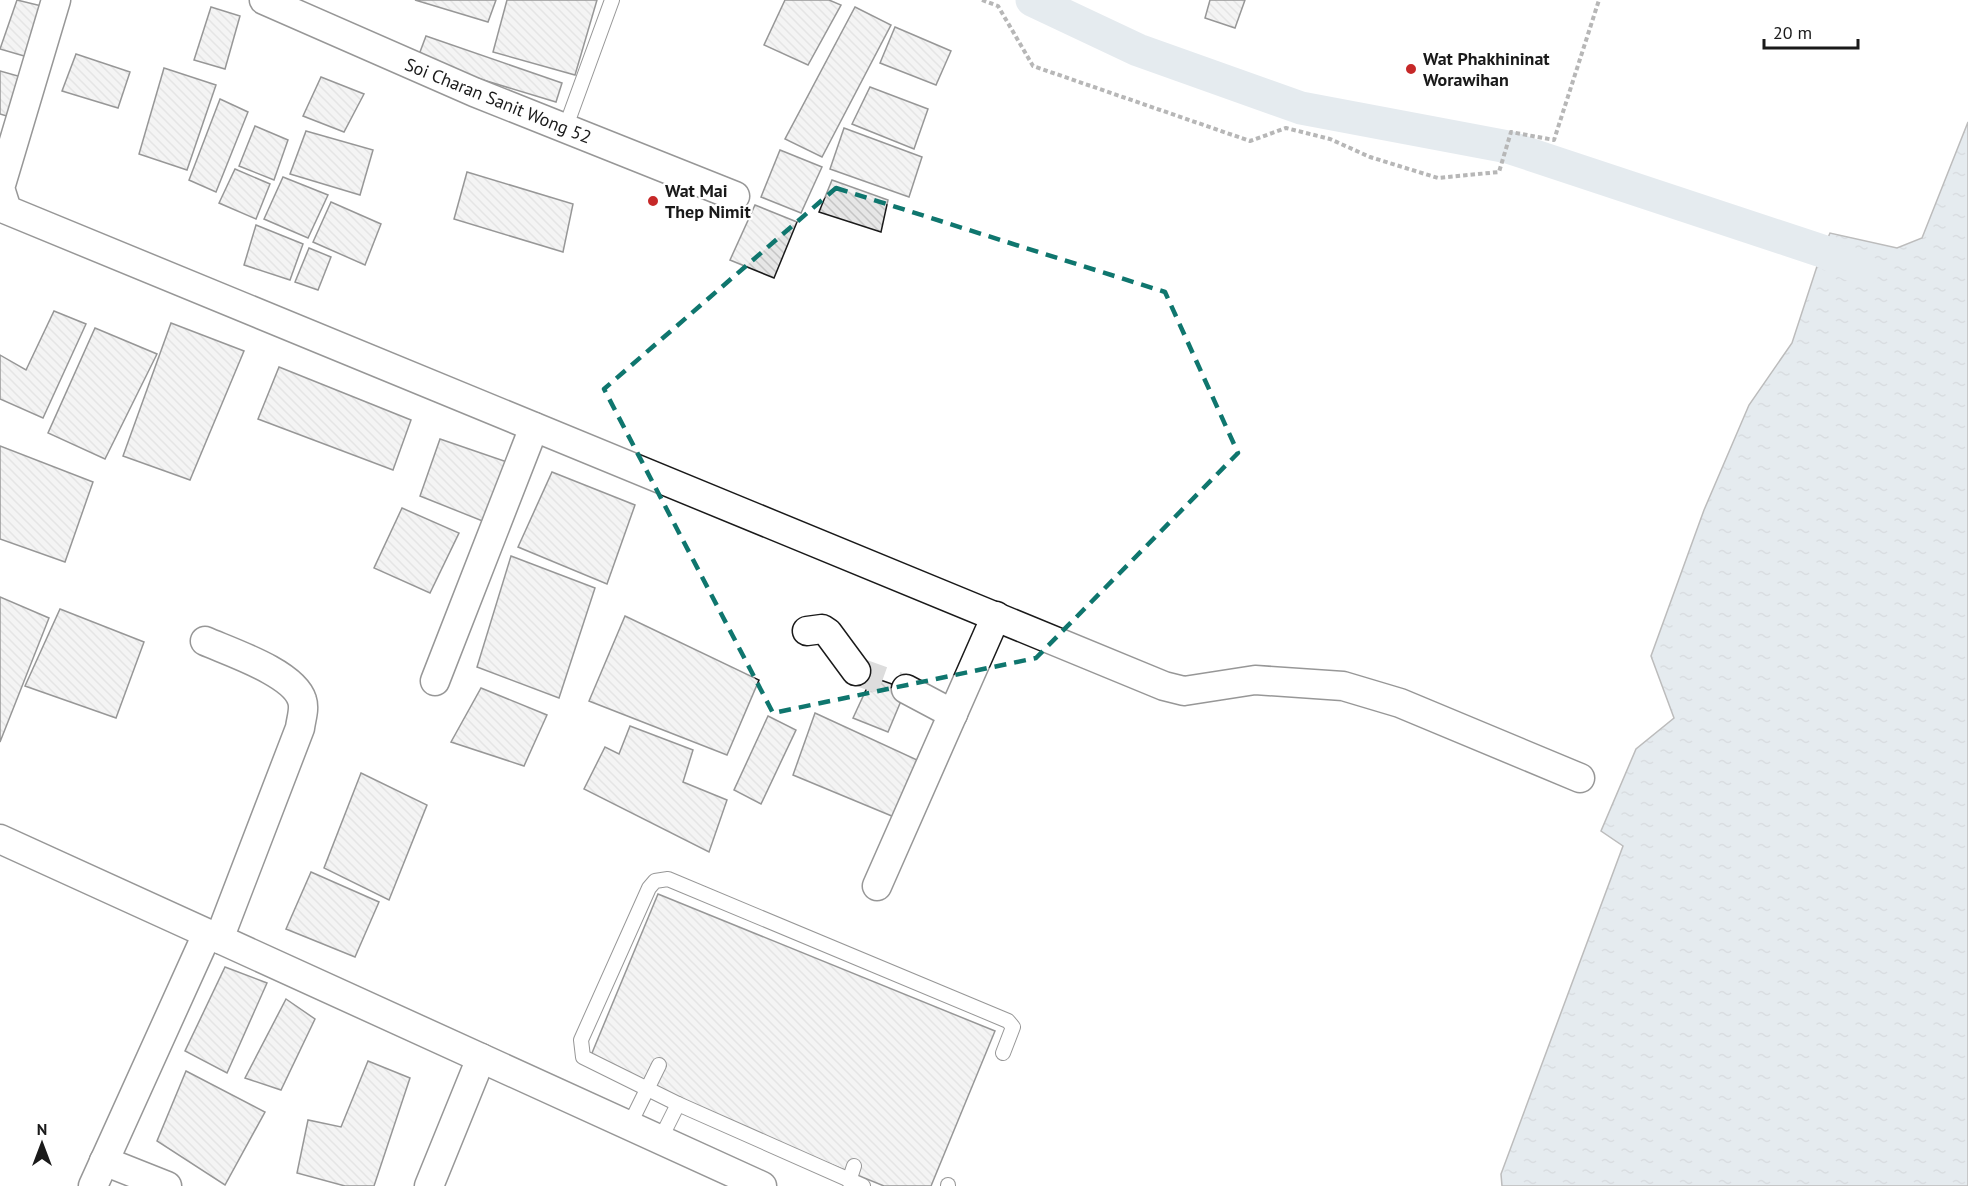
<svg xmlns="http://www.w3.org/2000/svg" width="1968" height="1186" font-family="'PT Sans',sans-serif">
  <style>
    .water { fill: url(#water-ripples); stroke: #6a6a6a; stroke-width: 1.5 }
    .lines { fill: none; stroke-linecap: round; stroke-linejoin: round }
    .canal { stroke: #c6d2dc; stroke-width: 33 }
    .building { fill: url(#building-back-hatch); stroke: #1a1a1a; stroke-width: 1.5 }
    .minor-tunnel { stroke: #ddd; stroke-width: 28; stroke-dasharray: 28 14; stroke-linecap: butt }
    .service-casing { stroke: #1a1a1a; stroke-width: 16 }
    .minor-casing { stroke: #1a1a1a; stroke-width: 31 }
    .path { stroke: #5f5f5f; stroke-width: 4; stroke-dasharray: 4.5 3; stroke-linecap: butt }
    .service { stroke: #fff; stroke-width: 14 }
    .minor { stroke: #fff; stroke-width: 28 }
    .marked { fill: none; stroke: #0f766e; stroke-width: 4.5; stroke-dasharray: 12 8; stroke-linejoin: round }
    .poi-dot { fill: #c62828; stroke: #fff; stroke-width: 2 }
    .labels { text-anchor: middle; stroke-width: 4.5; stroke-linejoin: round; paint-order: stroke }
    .poi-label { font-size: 18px; font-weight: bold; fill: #1a1a1a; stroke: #fff; text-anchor: start }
    .street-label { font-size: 18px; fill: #1a1a1a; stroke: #fff }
  </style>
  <defs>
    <pattern id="water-ripples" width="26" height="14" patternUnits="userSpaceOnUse" patternTransform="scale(1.5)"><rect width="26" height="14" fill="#c6d2dc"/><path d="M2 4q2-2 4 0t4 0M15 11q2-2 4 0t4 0" fill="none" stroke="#aab4bc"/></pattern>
    <pattern id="building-back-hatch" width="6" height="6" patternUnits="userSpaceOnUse" patternTransform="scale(1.5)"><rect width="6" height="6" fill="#e6e6e6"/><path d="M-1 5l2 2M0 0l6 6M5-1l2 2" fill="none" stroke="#c5c5c5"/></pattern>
  </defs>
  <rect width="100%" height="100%" fill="#fff"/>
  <path class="water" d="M1968 122V1186H1502L1501 1174 1623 846 1601 831 1636 749 1674 718 1651 656 1704 510 1749 405 1792 343 1822 251 1830 233 1897 248 1922 238Z"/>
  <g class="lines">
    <path class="canal" d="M1032 0 1138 50 1301 108 1508 147 1822 251 1863 270"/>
  </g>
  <g class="building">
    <path d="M17 0 54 9 38 60 0 49Z"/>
    <path d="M415 0H496L488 22Z"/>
    <path d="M507 0H597L575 75 493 52Z"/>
    <path d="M785 0H829L841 5 808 65 764 45Z"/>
    <path d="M1210 0H1245L1235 28 1205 18Z"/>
    <path d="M211 7 240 16 225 69 194 60Z"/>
    <path d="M855 7 891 25 822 157 785 139Z"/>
    <path d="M895 27 951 51 936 85 880 63Z"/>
    <path d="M426 36 562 83 556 102 417 60Z"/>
    <path d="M76 54 130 72 118 108 62 91Z"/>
    <path d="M164 68 216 85 187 170 139 154Z"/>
    <path d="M0 71 32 80 20 120 0 114Z"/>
    <path d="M321 77 364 94 344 132 303 116Z"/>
    <path d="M870 87 928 109 914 149 852 124Z"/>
    <path d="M220 99 248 112 216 192 189 180Z"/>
    <path d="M255 126 288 140 274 180 239 166Z"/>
    <path d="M844 128 922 157 909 197 830 169Z"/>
    <path d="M306 131 373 150 360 195 290 174Z"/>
    <path d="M780 150 822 167 801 213 761 197Z"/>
    <path d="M235 169 270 184 256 219 219 203Z"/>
    <path d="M467 172 573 204 563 252 454 219Z"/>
    <path d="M283 177 328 195 308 238 264 219Z"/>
    <path d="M832 180 888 200 881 232 819 212Z"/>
    <path d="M331 202 381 224 365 265 313 242Z"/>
    <path d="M755 205 797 222 774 278 730 260Z"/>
    <path d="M256 225 303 244 290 280 244 265Z"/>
    <path d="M309 248 331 257 318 290 295 282Z"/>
    <path d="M54 311 86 324 43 418 0 399V355L26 370Z"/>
    <path d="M171 323 244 351 190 480 123 456Z"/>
    <path d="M95 328 157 354 105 459 48 433Z"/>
    <path d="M279 367 411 420 393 470 258 419Z"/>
    <path d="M440 439 507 462 495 526 420 496Z"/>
    <path d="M0 446 93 482 65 562 0 539Z"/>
    <path d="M552 472 635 505 607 584 518 547Z"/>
    <path d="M402 508 459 533 430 593 374 568Z"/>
    <path d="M511 556 595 588 559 698 477 667Z"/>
    <path d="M0 597 49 618 0 742Z"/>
    <path d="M60 609 144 642 116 718 25 686Z"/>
    <path d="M625 616 759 680 727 755 589 701Z"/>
    <path d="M872 677 906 689 888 732 853 718Z"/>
    <path d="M481 688 547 715 524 766 451 742Z"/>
    <path d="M815 713 930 766 899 819 793 775Z"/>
    <path d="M768 716 796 730 761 804 734 790Z"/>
    <path d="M630 726 693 750 683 782 727 800 709 852 584 789 605 747 619 754Z"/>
    <path d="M361 773 427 805 389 900 324 868Z"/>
    <path d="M311 872 379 902 355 957 286 929Z"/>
    <path d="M658 894 995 1031 931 1186H884L587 1065Z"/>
    <path d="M225 967 267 983 227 1073 185 1051Z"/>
    <path d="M286 999 315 1019 281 1090 245 1078Z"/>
    <path d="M368 1061 410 1078 374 1186H345L297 1173 308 1120 341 1127Z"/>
    <path d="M186 1071 265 1112 225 1185 157 1141Z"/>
  </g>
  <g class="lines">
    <path class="minor-tunnel" d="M856 671 906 689"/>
    <defs>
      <g id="service">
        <path d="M565 129 612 0"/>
        <path d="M629 1126 659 1065"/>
        <path d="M660 1140 678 1104"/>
        <path d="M849 1181 854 1166"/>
        <path d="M863 1186 678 1104 583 1057 581 1040 649 888 655 881 668 879 1008 1021 1013 1027 1003 1053"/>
        <path d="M948 1186V1185"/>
      </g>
      <g id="minor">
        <path d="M56 0 0 188 7 210 1164 686 1184 691 1255 680 1343 686 1400 703 1580 778"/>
        <path d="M264 0 474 92 735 196"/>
        <path d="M807 631 822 629 828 633 856 671"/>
        <path d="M205 641C230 652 294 673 302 700 305 709 301 719 300 728L219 939"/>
        <path d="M435 681 534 427"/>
        <path d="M906 689 953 714"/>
        <path d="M0 839 762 1186"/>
        <path d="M877 886 996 616"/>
        <path d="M104 1161 167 1186"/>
        <path d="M93 1186 207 934"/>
        <path d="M429 1186 481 1058"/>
      </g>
    </defs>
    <use href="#service" class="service-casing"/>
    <use href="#minor" class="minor-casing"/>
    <path class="path" d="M982 0 998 6 1033 66 1250 141 1286 128 1330 139 1370 157 1438 178 1499 172 1511 132 1554 140 1599 0"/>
    <use href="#service" class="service"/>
    <use href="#minor" class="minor"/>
  </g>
  <path d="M0 0H1968V1186H0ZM836 188 1165 292 1238 453 1036 658 773 713 604 389Z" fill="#fff" fill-opacity=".55" fill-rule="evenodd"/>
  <path class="marked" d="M836 188 1165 292 1238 453 1036 658 773 713 604 389Z"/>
  <g class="poi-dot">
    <circle cx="1411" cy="69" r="6"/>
    <circle cx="653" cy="201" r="6"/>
  </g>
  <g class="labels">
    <g class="poi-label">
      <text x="1423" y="65">Wat Phakhininat<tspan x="1423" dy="21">Worawihan</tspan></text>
      <text x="665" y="197">Wat Mai<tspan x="665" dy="21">Thep Nimit</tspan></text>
    </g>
    <g class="street-label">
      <text transform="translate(498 101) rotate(22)" y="6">Soi Charan Sanit Wong 52</text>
    </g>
  </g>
  <g transform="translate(42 1144)" stroke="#ffffff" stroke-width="4.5" paint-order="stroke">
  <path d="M0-4.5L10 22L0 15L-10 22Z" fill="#1a1a1a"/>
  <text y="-9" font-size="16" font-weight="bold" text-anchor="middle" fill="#1a1a1a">N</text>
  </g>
  <path d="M1764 39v9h94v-9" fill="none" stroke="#1a1a1a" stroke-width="3"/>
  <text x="1773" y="39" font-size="18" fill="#1a1a1a" stroke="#ffffff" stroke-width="4.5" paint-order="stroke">20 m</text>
</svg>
